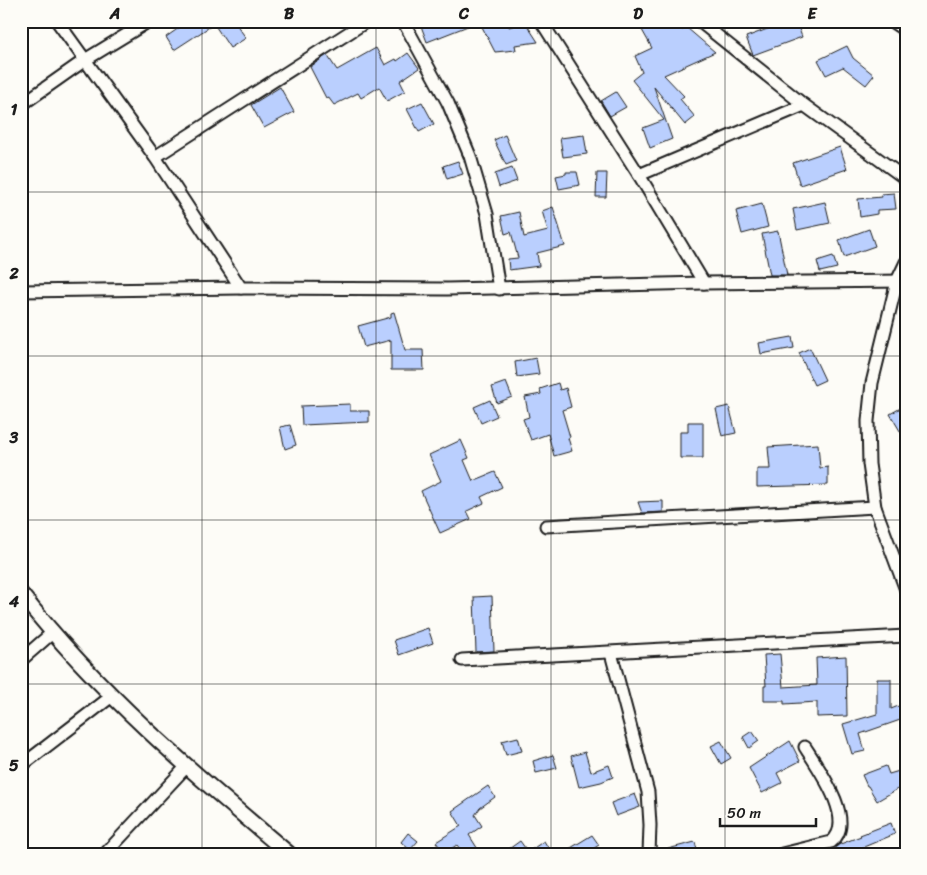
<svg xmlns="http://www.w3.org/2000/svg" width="927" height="875" font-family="Sriracha,sans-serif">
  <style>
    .building { fill: #bacffe; stroke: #1c1c1c }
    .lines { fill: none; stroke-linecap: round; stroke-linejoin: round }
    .minor-casing { stroke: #1c1c1c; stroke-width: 15 }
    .tertiary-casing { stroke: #1c1c1c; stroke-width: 18 }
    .minor { stroke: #fdfcf7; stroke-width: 11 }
    .tertiary { stroke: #fdfcf7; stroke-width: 14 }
    .grid { fill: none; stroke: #1c1c1c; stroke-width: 1; stroke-opacity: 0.55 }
    .neatline { fill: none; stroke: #1c1c1c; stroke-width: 2 }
    .grid-label { font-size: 16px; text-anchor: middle; font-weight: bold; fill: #1c1c1c }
  </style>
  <rect width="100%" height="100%" fill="#fdfcf7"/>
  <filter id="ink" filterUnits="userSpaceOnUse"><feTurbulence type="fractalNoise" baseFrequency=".02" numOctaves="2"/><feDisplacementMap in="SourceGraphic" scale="10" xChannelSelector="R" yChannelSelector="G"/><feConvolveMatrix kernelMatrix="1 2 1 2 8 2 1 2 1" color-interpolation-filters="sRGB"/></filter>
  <g filter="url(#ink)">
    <g class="building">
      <path d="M189 21H234L246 38 230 48 214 24 174 50 166 37Z"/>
      <path d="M433 21H478V22L427 42 421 26Z"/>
      <path d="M479 21H508L509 27 525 22 538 42 515 45 516 50 495 52Z"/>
      <path d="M637 21H677L682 30 687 28 715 52 664 75 684 96 680 99 695 117 685 125 654 87 672 139 650 148 643 128 664 120 632 80 642 72 635 56 652 48Z"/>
      <path d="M789 21H796L802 37 753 55 746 37Z"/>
      <path d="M847 46 853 58 874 75 866 85 843 67 826 75 818 60Z"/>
      <path d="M376 48 385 65 396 59 397 61 408 53 419 68 400 81 405 91 387 101 379 87 361 98 358 93 334 105 328 97 326 98 310 67 327 55 337 70Z"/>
      <path d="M280 87 294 112 264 128 251 105Z"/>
      <path d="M616 92 626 107 610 116 601 101Z"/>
      <path d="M422 102 434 124 419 132 407 109Z"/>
      <path d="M505 135 516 161 506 165 494 140Z"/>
      <path d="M584 135 587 154 563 157 560 138Z"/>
      <path d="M840 147 847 169 800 185 793 163Z"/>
      <path d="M458 161 463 174 447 179 443 166Z"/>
      <path d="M512 168 517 181 499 187 495 174Z"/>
      <path d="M566 172H577L580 185 559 189 556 176 566 174Z"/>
      <path d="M597 173H607L606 197H596Z"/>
      <path d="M894 193 896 209 877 210V214L860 217 858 199 882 197 881 194Z"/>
      <path d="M825 202 830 223 797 230 793 209Z"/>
      <path d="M762 204 768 227 742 234 736 211Z"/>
      <path d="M553 207 565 246 537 253 539 266 509 270 508 259 518 258 511 232 505 234 501 216 519 212 524 237 548 231 542 211Z"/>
      <path d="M869 229 875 246 844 257 839 240Z"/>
      <path d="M778 231 787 275H770L762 234Z"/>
      <path d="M833 256 837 268 820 272 817 261Z"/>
      <path d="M394 312 405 350H423L424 370H391V340L364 347 358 326 391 317V313Z"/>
      <path d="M792 337 794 348 761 354 759 343Z"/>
      <path d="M810 348 825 380 814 385 799 353Z"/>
      <path d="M536 358 539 374 517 377 515 362Z"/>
      <path d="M506 382 512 397 497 403 492 387Z"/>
      <path d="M558 383 560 390 566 388 571 407 562 410 570 437 568 438 572 451 554 456 548 434 531 440 523 419 529 417 525 397 541 394 540 389Z"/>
      <path d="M490 400 497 416 481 423 474 407Z"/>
      <path d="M350 404V411H369V422L302 425 301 406Z"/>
      <path d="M906 405V441L890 414Z"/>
      <path d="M729 406 736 433 722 436 716 409Z"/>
      <path d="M688 422H703V458H680V432H688Z"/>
      <path d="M290 425 296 445 285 449 280 427Z"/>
      <path d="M461 440 469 458 464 460 473 481 495 472 502 487 481 497 484 503 467 511 471 519 440 533 421 491 441 481 429 455Z"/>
      <path d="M818 444 820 468 828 467V485L757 487V469H770L768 447Z"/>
      <path d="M663 501V512L642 513 638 502Z"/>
      <path d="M492 596 494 651 476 652 474 597Z"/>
      <path d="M428 628 433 643 399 655 394 640Z"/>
      <path d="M780 654 783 687 817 685 816 658 846 656 847 716 817 717V702L784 704V701H764V686H766L764 655Z"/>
      <path d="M877 679H891V709L901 705 906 718 860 734 865 751 852 754 843 724 877 714Z"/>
      <path d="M752 731 759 741 749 748 743 737Z"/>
      <path d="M518 737 522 751 506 755 502 741Z"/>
      <path d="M721 741 731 758 721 764 711 746Z"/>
      <path d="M790 741 800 761 777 773 782 783 762 793 749 768Z"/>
      <path d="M585 752 591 772 609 765 613 777 601 782 579 787 571 756Z"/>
      <path d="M553 755 557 768 536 773 533 761Z"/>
      <path d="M886 766 889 774 906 769V784L877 801 868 786H867L862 775Z"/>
      <path d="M488 786 495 797 480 808 475 815 482 826 469 835 481 854H464L457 845 444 853 436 842 461 826 452 811Z"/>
      <path d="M635 794 640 807 616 816 611 803Z"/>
      <path d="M891 823 895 834 847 854H818L833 849 838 845 861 836 860 835Z"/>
      <path d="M408 833 418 841 410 850 401 842Z"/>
      <path d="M592 835 599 845 585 854H561Z"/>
      <path d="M520 841 528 852 544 841 552 854H502Z"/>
      <path d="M695 842 698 854H665L664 850Z"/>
    </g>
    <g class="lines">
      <defs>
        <g id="minor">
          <path d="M57 21 155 157 241 288 447 289 704 283 906 281"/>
          <path d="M403 21 448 103 470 156 487 214 499 289"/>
          <path d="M541 21 639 175 704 283"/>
          <path d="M699 21 804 105 906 179"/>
          <path d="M891 21 906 31"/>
          <path d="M21 105 85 60 149 21"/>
          <path d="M155 157 367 21"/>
          <path d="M639 175 804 105"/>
          <path d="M906 262 897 281 872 383 868 421 869 464 875 507 906 590"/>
          <path d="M21 291 241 288"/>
          <path d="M546 526 875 507"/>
          <path d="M611 653 648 792 650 825 649 854"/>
          <path d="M21 660 52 633"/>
          <path d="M462 660 906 636"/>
          <path d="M21 766 112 696"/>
          <path d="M105 854 186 767"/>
          <path d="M782 854 831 842C858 822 817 766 805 747"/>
        </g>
        <path id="tertiary" d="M21 594C99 693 193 773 289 854"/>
      </defs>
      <use href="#minor" class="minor-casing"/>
      <use href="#tertiary" class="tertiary-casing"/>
      <use href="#minor" class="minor"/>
      <use href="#tertiary" class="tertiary"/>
    </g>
  </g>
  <path class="grid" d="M202 21V854M376 21V854M551 21V854M725 21V854M21 192H906M21 356H906M21 520H906M21 684H906"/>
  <rect width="927" height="875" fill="none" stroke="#fdfcf7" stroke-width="55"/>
  <path d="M720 818v8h96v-8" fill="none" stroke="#1c1c1c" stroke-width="2.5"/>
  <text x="727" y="818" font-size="15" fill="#1c1c1c" stroke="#fdfcf7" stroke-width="4" paint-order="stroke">50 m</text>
  <rect x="28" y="28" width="872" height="820" class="neatline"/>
  <g class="grid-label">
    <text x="115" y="19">A</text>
    <text x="289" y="19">B</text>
    <text x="464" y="19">C</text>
    <text x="638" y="19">D</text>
    <text x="812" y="19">E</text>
    <text x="14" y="115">1</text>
    <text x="14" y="279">2</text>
    <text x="14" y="443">3</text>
    <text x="14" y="607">4</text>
    <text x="14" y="771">5</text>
  </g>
</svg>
